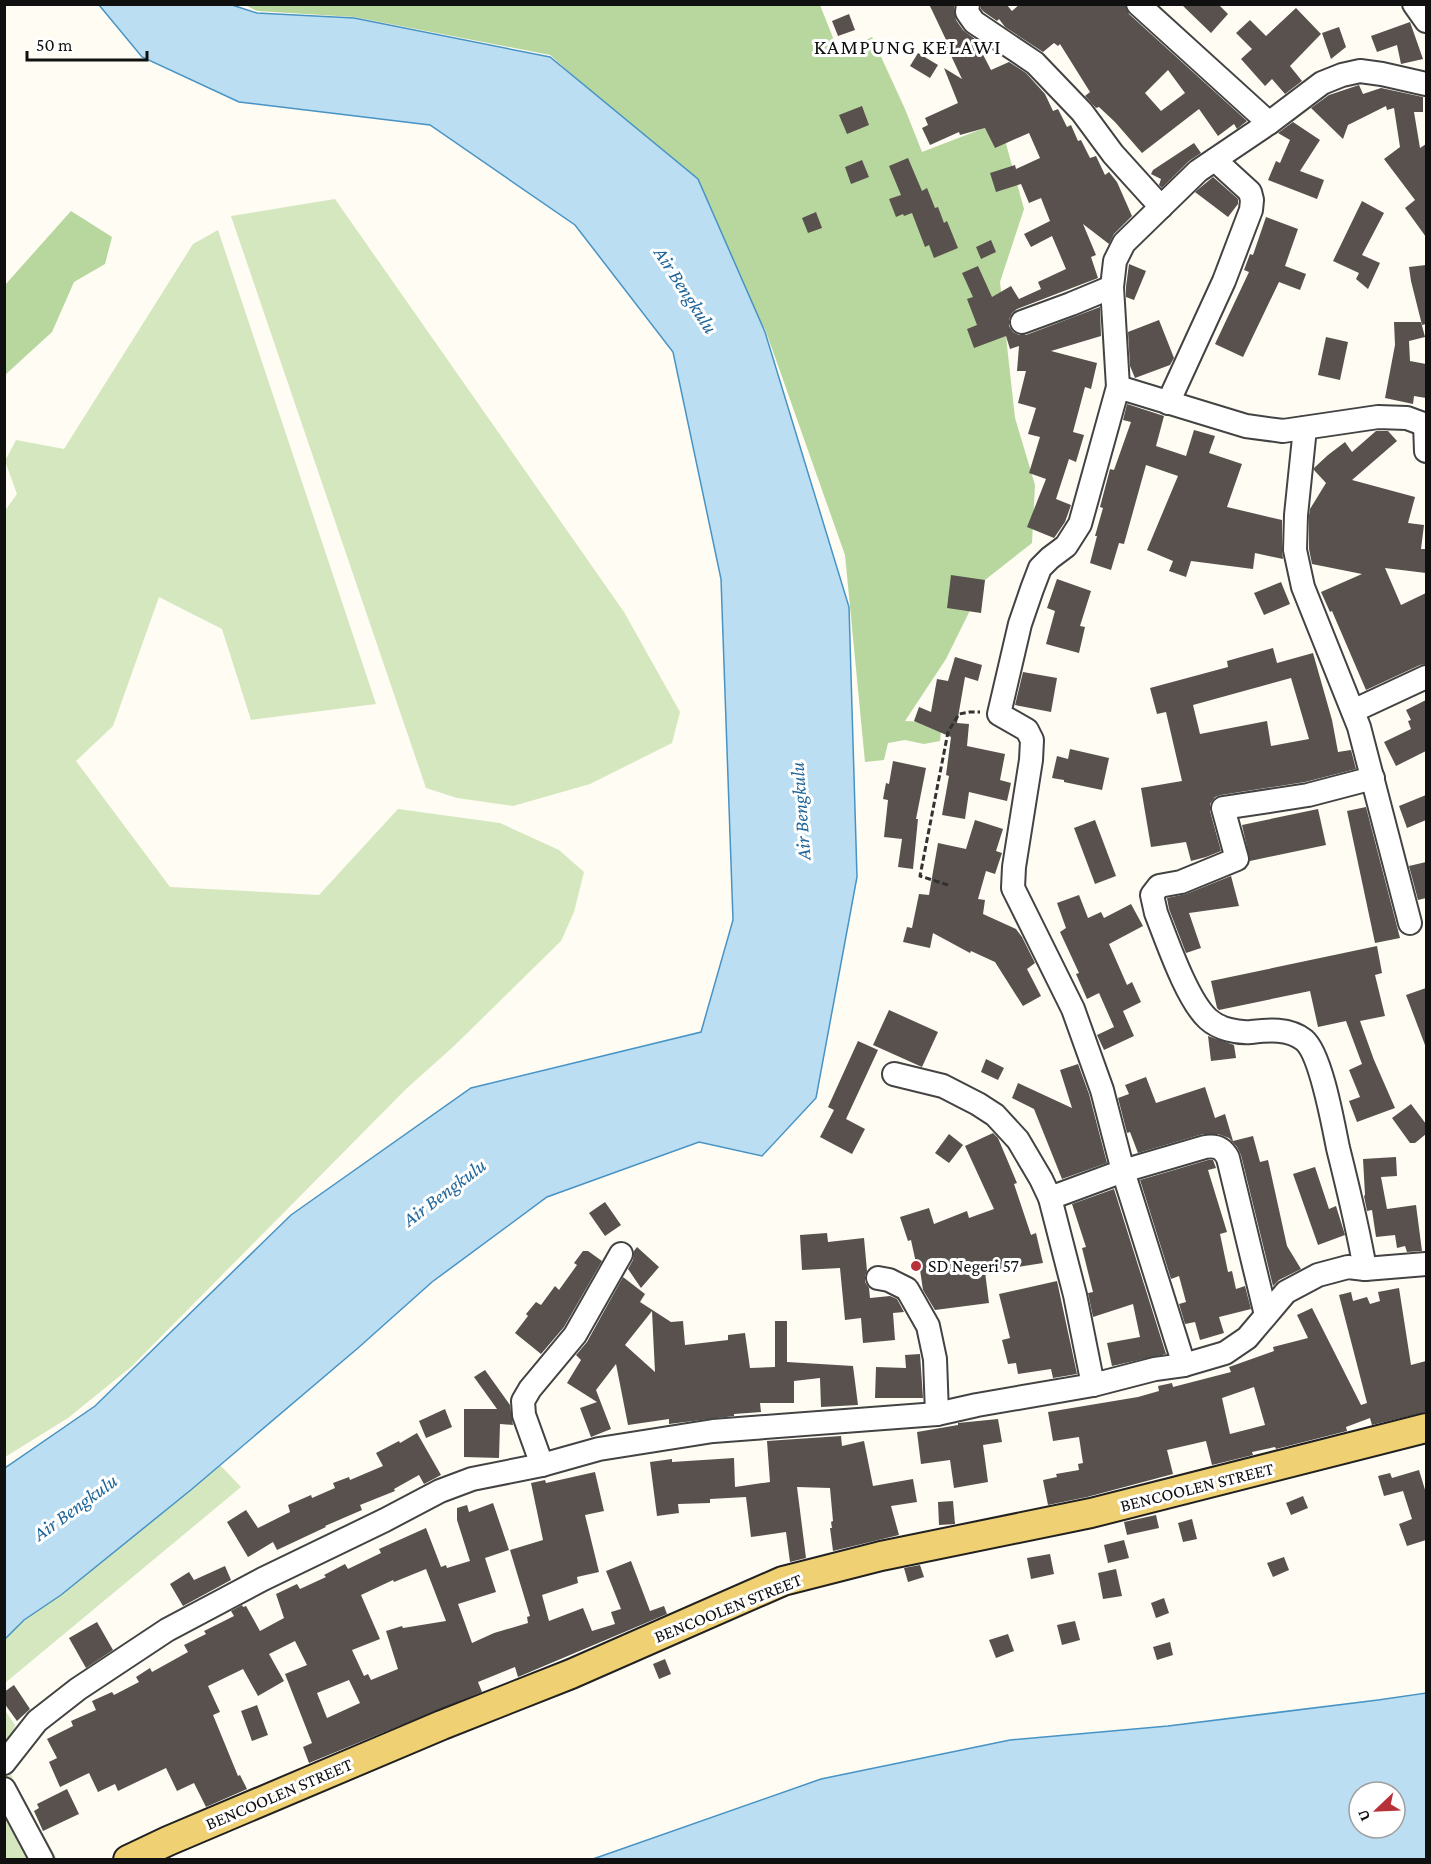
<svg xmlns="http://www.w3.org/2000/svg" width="1431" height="1864" font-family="'Crimson Pro',serif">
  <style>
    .green { fill: #d4e7be }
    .forest { fill: #b8d79f }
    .water { fill: #bbdef2; stroke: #4793c4; stroke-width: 1.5; fill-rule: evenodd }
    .building { fill: #58514d; fill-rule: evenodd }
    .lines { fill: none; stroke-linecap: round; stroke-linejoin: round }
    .minor-casing { stroke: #434343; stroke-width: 26 }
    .major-casing { stroke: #212121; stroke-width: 32 }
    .path { stroke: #323232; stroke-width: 3; stroke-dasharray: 6 3; stroke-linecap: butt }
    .minor { stroke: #fff; stroke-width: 22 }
    .major { stroke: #efd073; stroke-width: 28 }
    .poi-dot { fill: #b73138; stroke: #fff; stroke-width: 2 }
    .labels { text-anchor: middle; stroke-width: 6; stroke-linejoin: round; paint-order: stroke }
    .poi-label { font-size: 18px; fill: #101010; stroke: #fff; text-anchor: start }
    .street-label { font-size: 18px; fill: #101010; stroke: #fff }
    .water-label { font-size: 20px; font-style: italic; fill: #21669a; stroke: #fff }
    .quarter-label { font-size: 21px; letter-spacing: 1.5px; fill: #101010; stroke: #fff }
  </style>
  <rect width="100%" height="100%" fill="#fefcf3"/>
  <g class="green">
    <path d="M335 199 624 612 680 712 672 743 590 784 513 806 457 798 426 788 231 216Z"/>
    <path d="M218 230 376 704 251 720 222 629 159 597 113 726 76 761 170 887 319 895 398 809 500 823 559 850 584 872 574 912 561 941 454 1046 406 1089 131 1367 68 1418 5 1457 4 512 17 494 5 461 16 440 64 449 193 244Z"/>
    <path d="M220 1465 241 1487 5 1683V1639L24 1620 61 1595Z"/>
    <path d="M4 1709 15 1725 6 1759 13 1779 57 1859H5Z"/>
  </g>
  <g class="forest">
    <path d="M245 5H820L839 53 872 37 905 109 922 152 1000 122 1024 209 1000 282 1015 418 1035 485 1032 543 985 580 946 659 905 721 927 722 941 732 940 741 924 744 905 740 888 743 884 760 865 762 845 555 781 374 765 329 640 135 550 55 354 17 257 11Z"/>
    <path d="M71 211 112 237 105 264 74 282 52 332 5 375V285Z"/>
  </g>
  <g class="water">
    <path d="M232 5 257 13 354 18 550 57 698 179 765 332 849 607 857 877 816 1098 762 1156 699 1142 547 1197 432 1282 358 1348 192 1489 61 1595 24 1620 5 1639V1468L95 1406 291 1215 471 1088 701 1032 733 920 721 579 673 352 575 225 430 125 239 102 142 57 99 5Z"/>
    <path d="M1426 1693V1859H593L821 1779 1010 1740 1168 1726 1378 1700ZM1359 1792H1395V1828H1359Z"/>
  </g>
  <g class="building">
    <path d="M929 4H954L956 20 963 30 975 39 991 70 1009 62 1026 73 1045 94 1053 111 1058 109 1067 127 1071 125 1078 141 1081 140 1090 158 1096 156 1105 175 1109 172 1117 182 1132 216 1114 234 1109 244 1083 224 1096 255 1091 257 1098 278 1017 309 1012 313 1009 319V326L1013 332 1019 335H1026L1100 307 1101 336 1051 351 1097 363 1091 389 1085 387 1073 432 1084 435 1076 462 1069 459 1056 499 1071 505 1065 522 1054 538 1027 527 1046 479 1029 473 1040 437 1028 434 1036 408 1018 403 1026 371H1017L1019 346 1010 349 1006 336 974 348 967 329 977 325 967 299 973 297 962 273 978 266 992 297 1011 286 1019 299 1041 289 1038 282 1066 269 1052 236 1031 247 1024 234 1050 221 1041 198 1029 203 1021 184 996 192 990 173 1015 165 1016 169 1040 158 1029 133 995 148 985 128 960 135 959 132 930 145 922 128 928 125 925 118 958 103 944 68 962 79 946 45 948 44Z"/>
    <path d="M981 4H1006L1012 11 1020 4H1125L1129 14 1247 121 1237 129 1234 124 1218 136 1199 109 1142 153 1115 122 1099 107 1096 108 1085 96 1090 92 1060 44 1058 46 1054 43 1043 52 1005 27 999 19 997 21 984 12 981 9ZM1168 70 1185 93 1161 111 1145 93Z"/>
    <path d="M1181 4H1218L1228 14 1211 33Z"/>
    <path d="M1296 8 1321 34 1290 66 1302 81 1285 94 1272 79 1265 86 1241 59 1252 49 1236 33 1250 20 1266 36Z"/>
    <path d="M849 14 855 30 838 36 832 21Z"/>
    <path d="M1410 22 1423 59 1401 64 1397 45 1377 52 1371 36Z"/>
    <path d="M1339 27 1346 47 1331 59 1322 33Z"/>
    <path d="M918 53 938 65 930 78 910 66Z"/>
    <path d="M1359 85 1363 94 1381 88 1423 97V112H1414L1420 148 1426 144V237L1405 208 1415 200 1384 159 1400 147 1394 108 1387 110 1386 106 1348 125 1343 139 1311 108 1329 95Z"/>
    <path d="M862 106 869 125 847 134 839 115Z"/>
    <path d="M1293 122 1320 140 1300 171 1324 180 1317 199 1268 180 1276 161 1280 163 1290 140 1278 133Z"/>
    <path d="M1194 143 1201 153 1189 161 1162 188 1159 185 1161 179 1151 174 1153 170Z"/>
    <path d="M908 158 922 191 927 188 935 208 938 207 944 223 947 221 958 248 934 258 929 245 925 247 912 213 904 216 903 214 896 217 889 199 901 195 889 166Z"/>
    <path d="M862 160 869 177 851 184 845 167Z"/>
    <path d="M1213 177 1238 199V204L1228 217 1195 192Z"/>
    <path d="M1362 201 1384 213 1362 255 1380 263 1368 289 1356 279 1359 273 1333 261Z"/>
    <path d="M816 212 822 228 808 233 802 218Z"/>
    <path d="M1266 217 1298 229 1285 266 1306 274 1300 290 1279 282 1243 357 1215 344 1249 272 1244 270 1250 254 1253 255Z"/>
    <path d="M991 240 996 252 981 259 976 247Z"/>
    <path d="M1129 264 1146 271 1134 300 1126 297V287Z"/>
    <path d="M1426 265V324L1422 325 1411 281 1409 267Z"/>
    <path d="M1159 320 1174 358 1170 365 1135 378 1130 366 1128 332Z"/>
    <path d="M1394 322H1421L1425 337 1409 341 1410 361 1426 364V398L1414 396 1413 404 1385 398 1395 345Z"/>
    <path d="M1326 337 1348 342 1340 380 1318 375Z"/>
    <path d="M1127 404 1164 416 1156 446 1186 456 1194 430 1215 436 1209 453 1242 464 1227 507 1282 520V550L1283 559 1255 553 1253 569 1191 561 1186 577 1169 571 1173 561 1147 550 1178 476 1146 465 1124 544 1119 543 1111 570 1090 563 1097 536H1095L1103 508 1100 507 1110 469 1114 470 1131 422 1123 420Z"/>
    <path d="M1376 431H1388L1397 441 1352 480 1415 497 1408 523 1424 525 1421 549H1426V573L1385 568 1401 605 1426 593V664L1420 665 1366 690 1332 611 1330 612 1321 592 1362 574 1312 564 1309 549V516L1310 509 1326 483 1314 470V468L1328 455 1345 442 1352 452Z"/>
    <path d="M951 575 985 580 981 613 947 608Z"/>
    <path d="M1057 579 1091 591 1080 626 1085 627 1079 653 1046 644 1055 611 1047 608Z"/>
    <path d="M1281 582 1290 604 1264 615 1254 593Z"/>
    <path d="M1273 648 1277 663 1313 653 1332 720 1338 752 1351 750 1356 769 1305 782 1221 795 1215 797 1210 804V811L1221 851 1206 857 1191 861 1186 842 1151 847 1141 788 1182 781 1166 712 1157 714 1150 688 1228 667 1227 661ZM1291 678 1309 739 1271 746 1267 721 1200 734 1193 705Z"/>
    <path d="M955 657 982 665 978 681 965 677 957 723 969 724 967 746 1005 754 1000 780 1011 783 1007 801 969 792 965 819 942 815 949 776 946 775 951 737 914 721 919 707 931 712 937 679 948 681Z"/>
    <path d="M1023 672 1057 678 1051 712 1015 705Z"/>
    <path d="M1426 700V751L1396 766 1384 742 1411 729 1408 721 1411 720 1406 710Z"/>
    <path d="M1070 749 1109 758 1102 790 1064 782V780L1052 778 1057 756 1068 759Z"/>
    <path d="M893 761 926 768 916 819H918L913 869 898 867 902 839 884 837 888 800 883 799 886 783 889 784Z"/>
    <path d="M1426 795V820L1407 828 1399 806Z"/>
    <path d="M1366 807 1400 938 1375 943 1347 811Z"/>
    <path d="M1318 809 1326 845 1250 861 1242 825Z"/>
    <path d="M975 820 1003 829 996 851 1002 853 995 874 986 871 978 899 985 900 983 914 1016 929 1022 937 1035 963 1027 969 1041 996 1023 1006 995 962 971 951 970 953 933 933 930 948 903 942 907 927 912 928 919 894 929 895 938 843 966 849Z"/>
    <path d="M1095 820 1116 876 1095 884 1074 828Z"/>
    <path d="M1426 862V898L1418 900 1409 866Z"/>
    <path d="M1231 876 1239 906 1189 913 1201 948 1186 953 1169 909 1167 898 1186 894Z"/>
    <path d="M1079 895 1088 918 1101 912 1104 918 1131 904 1143 926 1109 944 1127 985 1132 982 1141 1002 1123 1011 1134 1036 1104 1050 1097 1035 1114 1027 1099 993 1087 999 1076 974 1079 973 1060 932 1066 928 1057 903Z"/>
    <path d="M1377 946 1382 973 1375 975 1385 1016 1360 1021 1374 1060 1395 1108 1357 1122 1349 1101 1360 1097 1349 1070 1362 1064 1346 1021 1318 1027 1310 991 1219 1010 1217 1008 1211 981Z"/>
    <path d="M1426 988V1044L1425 1045 1406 995Z"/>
    <path d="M889 1010 938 1032 922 1067 873 1045Z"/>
    <path d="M1208 1036 1234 1045 1236 1058 1211 1061Z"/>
    <path d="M858 1041 878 1050 846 1119 865 1129 852 1154 820 1137 834 1110 828 1107Z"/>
    <path d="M986 1059 1004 1068 998 1080 981 1072Z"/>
    <path d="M1078 1064 1089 1094 1107 1163 1062 1179 1034 1109 1012 1098 1018 1083 1072 1108 1060 1070Z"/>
    <path d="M1146 1077 1156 1103 1205 1087 1215 1118 1225 1114 1233 1141 1253 1136 1260 1162 1268 1160 1287 1246 1301 1269 1279 1280 1273 1286 1241 1155 1237 1147 1229 1138 1218 1134H1203L1138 1153 1130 1132 1127 1133 1118 1098 1129 1094 1125 1085Z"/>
    <path d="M1411 1104 1426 1124V1134L1415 1143H1410L1392 1118Z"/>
    <path d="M993 1133 998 1138 1017 1183 1014 1184 1031 1235 1036 1233 1043 1263 985 1272 989 1303 935 1310 923 1290 919 1263H916L911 1240 908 1241 900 1217 929 1208 934 1224 967 1211 969 1218 994 1209 965 1146Z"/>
    <path d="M949 1134 963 1145 949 1163 935 1153Z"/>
    <path d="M1396 1157 1397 1176 1381 1177 1387 1209 1416 1205 1422 1251 1407 1252 1405 1246 1397 1248 1395 1235 1376 1237 1372 1210 1367 1211 1364 1196 1365 1195 1363 1159Z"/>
    <path d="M1208 1160H1213L1216 1168 1208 1170 1227 1232 1220 1234 1228 1272 1232 1271 1236 1289 1245 1286 1251 1309 1219 1317 1224 1333 1200 1340 1195 1322 1185 1324 1179 1304 1186 1302 1179 1276 1171 1279 1140 1180Z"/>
    <path d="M1315 1167 1329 1209 1336 1206 1345 1235 1318 1245 1293 1174Z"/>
    <path d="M1114 1189 1166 1354 1112 1366 1107 1343 1140 1337 1133 1304 1093 1317 1088 1293 1093 1292 1082 1248 1086 1247 1072 1204Z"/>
    <path d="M605 1202 621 1225 605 1236 589 1213Z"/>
    <path d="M827 1233 828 1242 864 1238 867 1271 865 1276V1282L869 1288 870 1298 890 1296 897 1299 904 1312 893 1313 895 1340 863 1343 861 1318 845 1320 840 1268 802 1270 800 1235Z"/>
    <path d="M637 1247 659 1267 641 1288 628 1269 633 1260 634 1251Z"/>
    <path d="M583 1251H588L602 1261 564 1327 541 1354 515 1333 528 1316 526 1314 536 1302 541 1305 555 1286 559 1290 577 1265 574 1263Z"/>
    <path d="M623 1277 645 1294 640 1302 671 1322 683 1321 685 1345 728 1340V1335L745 1333 750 1368 775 1367V1321H787V1362L853 1366 858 1405 821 1407 820 1378 794 1381V1403H760L761 1412 734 1414V1416L669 1424V1419L628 1425 616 1364 596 1390 611 1429 591 1437 580 1408 597 1402 567 1383 581 1360 576 1355 587 1342ZM652 1311 655 1372 625 1345Z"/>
    <path d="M1057 1281 1077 1374 1053 1378 1051 1369 1018 1374 1016 1363 1008 1364 1002 1340 1010 1338 999 1294Z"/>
    <path d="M1399 1288 1411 1365 1426 1361V1412L1372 1425 1370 1418 1346 1427 1347 1431 1276 1449 1275 1447 1252 1452 1253 1455 1212 1465 1206 1441 1167 1450 1173 1474 1087 1497 1048 1505 1043 1480 1057 1477 1056 1474 1079 1470 1078 1464 1083 1463 1079 1437 1053 1441 1048 1412 1138 1397 1159 1391 1158 1386 1172 1383 1173 1387 1231 1372 1229 1367 1274 1351 1273 1347 1308 1338 1297 1315 1312 1308 1361 1405 1367 1403 1339 1295 1351 1292 1353 1301 1367 1297 1370 1304 1380 1301 1378 1292ZM1254 1387 1265 1425 1230 1434 1222 1398Z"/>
    <path d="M920 1354 923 1398H875L876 1367 906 1368 905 1355Z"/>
    <path d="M485 1370 510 1405 513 1425 500 1424 499 1458 464 1457V1409H497L474 1377Z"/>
    <path d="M445 1409 452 1427 426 1438 419 1421Z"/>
    <path d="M998 1419 1002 1442 983 1445 988 1482 954 1488 950 1460 921 1464 917 1432 958 1425V1423Z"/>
    <path d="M417 1433 441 1475 424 1484 419 1475 394 1489 395 1491 360 1505 362 1510 325 1526 326 1527 277 1550 273 1542 248 1557 227 1522 246 1510 258 1528 290 1512 288 1505 311 1495 312 1498 335 1488 333 1483 349 1477 350 1480 383 1466 376 1453 399 1441 400 1443Z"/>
    <path d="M841 1436 842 1446 864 1441 873 1486 913 1479 917 1502 891 1506 899 1535 833 1551 830 1528H832L831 1522 833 1521 830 1488 797 1487 806 1558 790 1562 786 1532 751 1537 746 1497 710 1499V1503L678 1504 679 1513 657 1516 650 1462 672 1459V1462L734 1458 735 1487 770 1482 767 1441Z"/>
    <path d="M1419 1470 1426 1493V1540L1407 1546 1399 1524 1412 1519 1403 1491 1384 1496 1378 1476 1390 1473 1392 1478Z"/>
    <path d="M595 1472 604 1511 585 1515 599 1572 577 1577 578 1583 542 1595 549 1621 583 1608 592 1631 615 1624 611 1612 621 1609 606 1571 631 1561 650 1611 664 1606 667 1614 518 1677 515 1667 478 1682 482 1692 309 1763 303 1747 312 1743 285 1674 307 1665 295 1641 269 1654 284 1681 258 1696 243 1669 208 1686 220 1712 213 1715 238 1776 240 1775 247 1789 206 1807 194 1783 177 1791 166 1768 118 1791 115 1784 98 1792 89 1773 60 1787 49 1762 57 1758 47 1739 73 1726 71 1721 96 1710 92 1701 112 1692 114 1695 139 1682 136 1677 150 1668 152 1672 188 1652 184 1645 206 1634 204 1631 234 1616 231 1611 242 1605 243 1607 246 1606 260 1631 284 1618 276 1594 297 1584 300 1589 326 1577 324 1575 345 1564 348 1569 381 1553 379 1549 426 1528 441 1567 446 1565 447 1568 470 1561 457 1520V1508L467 1505 469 1512 493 1503 509 1550 485 1558 496 1592 458 1604 472 1643 494 1633 528 1623 527 1617 530 1616 510 1550 543 1540 531 1483 545 1480 546 1483ZM426 1569 446 1621 403 1628 402 1626 386 1631 398 1669 371 1680 368 1674 364 1676 352 1650 380 1639 361 1595 393 1580 394 1582ZM349 1680 360 1703 327 1718 317 1693Z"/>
    <path d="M1303 1496 1308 1508 1291 1515 1286 1503Z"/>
    <path d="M953 1501 955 1524 939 1525 938 1502Z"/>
    <path d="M1156 1515 1159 1528 1127 1535 1124 1522Z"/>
    <path d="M1192 1519 1197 1539 1183 1542 1178 1523Z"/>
    <path d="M1124 1540 1129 1558 1108 1563 1104 1545Z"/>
    <path d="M1050 1554 1054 1574 1031 1579 1027 1558Z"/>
    <path d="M1284 1557 1289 1570 1273 1577 1267 1563Z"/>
    <path d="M920 1565 924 1577 908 1582 904 1568Z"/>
    <path d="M225 1566 231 1580 183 1606 170 1584 189 1572 194 1580Z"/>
    <path d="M1116 1569 1122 1596 1103 1599 1098 1573Z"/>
    <path d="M1164 1598 1169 1613 1156 1618 1151 1603Z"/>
    <path d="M1075 1621 1080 1640 1062 1645 1057 1625Z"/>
    <path d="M97 1622 113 1650 86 1668 69 1638Z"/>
    <path d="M1008 1634 1014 1651 996 1658 989 1640Z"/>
    <path d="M1170 1642 1173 1655 1157 1660 1153 1647Z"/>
    <path d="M665 1659 671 1674 659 1679 653 1664Z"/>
    <path d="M14 1685 30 1709 17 1721 4 1703V1692Z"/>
    <path d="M257 1705 268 1735 252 1741 241 1711Z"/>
    <path d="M67 1789 79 1814 43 1831 34 1811 39 1808 37 1804Z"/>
  </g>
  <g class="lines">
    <defs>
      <g id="minor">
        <path d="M968 4 967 12 974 22 1035 63 1082 112 1113 154 1161 207"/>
        <path d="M1138 4 1269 123"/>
        <path d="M1414 4 1426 21"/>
        <path d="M1022 322 1071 304 1112 287"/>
        <path d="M1118 387 1112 287 1115 261 1124 243 1198 171 1269 123 1322 83 1342 75 1360 71 1382 74 1426 84"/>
        <path d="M1168 403 1224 281 1251 210 1252 200 1250 192 1215 160"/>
        <path d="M1425 424 1426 451"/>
        <path d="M1305 428 1296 515 1295 550 1303 587 1359 727 1410 923"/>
        <path d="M1353 711 1426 677"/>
        <path d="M894 1074 943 1086 978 1104 995 1115 1018 1140 1041 1179 1050 1198 1075 1295 1093 1385"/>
        <path d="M1050 1198 1123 1171 1205 1147C1217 1145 1223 1148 1228 1158L1266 1315"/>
        <path d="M1365 1269C1358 1228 1348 1188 1338 1148 1333 1124 1321 1054 1304 1040 1289 1028 1268 1030 1251 1032 1237 1033 1219 1029 1208 1019 1187 1000 1167 941 1156 913L1152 895 1159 886 1181 882 1237 859 1223 808 1308 795 1373 778"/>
        <path d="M878 1278 889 1280 907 1289 928 1326 935 1359 937 1414"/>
        <path d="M1184 1365 1123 1171 1102 1090 1073 1009 1013 888 1014 867 1031 760 1032 740 1027 730 999 714 1020 624 1032 589 1040 568 1050 558 1066 546 1080 524 1118 387 1246 426 1283 431 1378 417 1407 418 1426 425"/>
        <path d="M542 1465 524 1415 523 1401 530 1389 575 1335 621 1254"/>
        <path d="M4 1763 37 1721 78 1689 167 1630 263 1579 385 1520 440 1491 472 1479 542 1465 599 1449 713 1431 937 1414 977 1405 1093 1385 1155 1369 1184 1365 1225 1353 1247 1338 1286 1292 1318 1275 1348 1267 1365 1269 1426 1264"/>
        <path d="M4 1789 42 1860"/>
      </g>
      <path id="major" d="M128 1860 168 1841 442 1725 571 1674 783 1581 881 1556 1091 1513 1426 1428"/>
    </defs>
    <use href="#minor" class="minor-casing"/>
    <use href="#major" class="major-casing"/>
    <path class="path" d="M948 885 920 876 948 732 959 714 970 712H980"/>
    <use href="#minor" class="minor"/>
    <use href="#major" class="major"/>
  </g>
  <circle class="poi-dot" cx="916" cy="1266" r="6"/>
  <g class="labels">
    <g class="poi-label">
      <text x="928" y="1272">SD Negeri 57</text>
    </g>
    <g class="street-label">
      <text transform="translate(1197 1487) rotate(-14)" y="6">BENCOOLEN STREET</text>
      <text transform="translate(728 1608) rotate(-22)" y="6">BENCOOLEN STREET</text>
      <text transform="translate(279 1794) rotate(-23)" y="6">BENCOOLEN STREET</text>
    </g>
    <g class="water-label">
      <text transform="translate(686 290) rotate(57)" y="7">Air Bengkulu</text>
      <text transform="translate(800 811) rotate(-94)" y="7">Air Bengkulu</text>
      <text transform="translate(444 1192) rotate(-37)" y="7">Air Bengkulu</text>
      <text transform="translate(75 1507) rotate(-36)" y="7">Air Bengkulu</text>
    </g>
    <g class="quarter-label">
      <text x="908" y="54">KAMPUNG KELAWI</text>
    </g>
  </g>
  <rect width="1431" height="1864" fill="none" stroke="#101010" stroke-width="12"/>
  <g transform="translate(1377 1810) rotate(247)"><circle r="28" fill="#ffffff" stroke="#9f9f9f" stroke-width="1.5"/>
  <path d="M0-4.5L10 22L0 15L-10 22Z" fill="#b73138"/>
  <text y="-9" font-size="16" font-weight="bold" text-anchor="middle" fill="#101010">U</text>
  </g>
  <path d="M27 51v9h120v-9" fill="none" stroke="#101010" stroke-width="3"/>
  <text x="36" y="51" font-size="18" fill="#101010" stroke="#ffffff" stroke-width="4.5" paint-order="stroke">50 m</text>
</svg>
